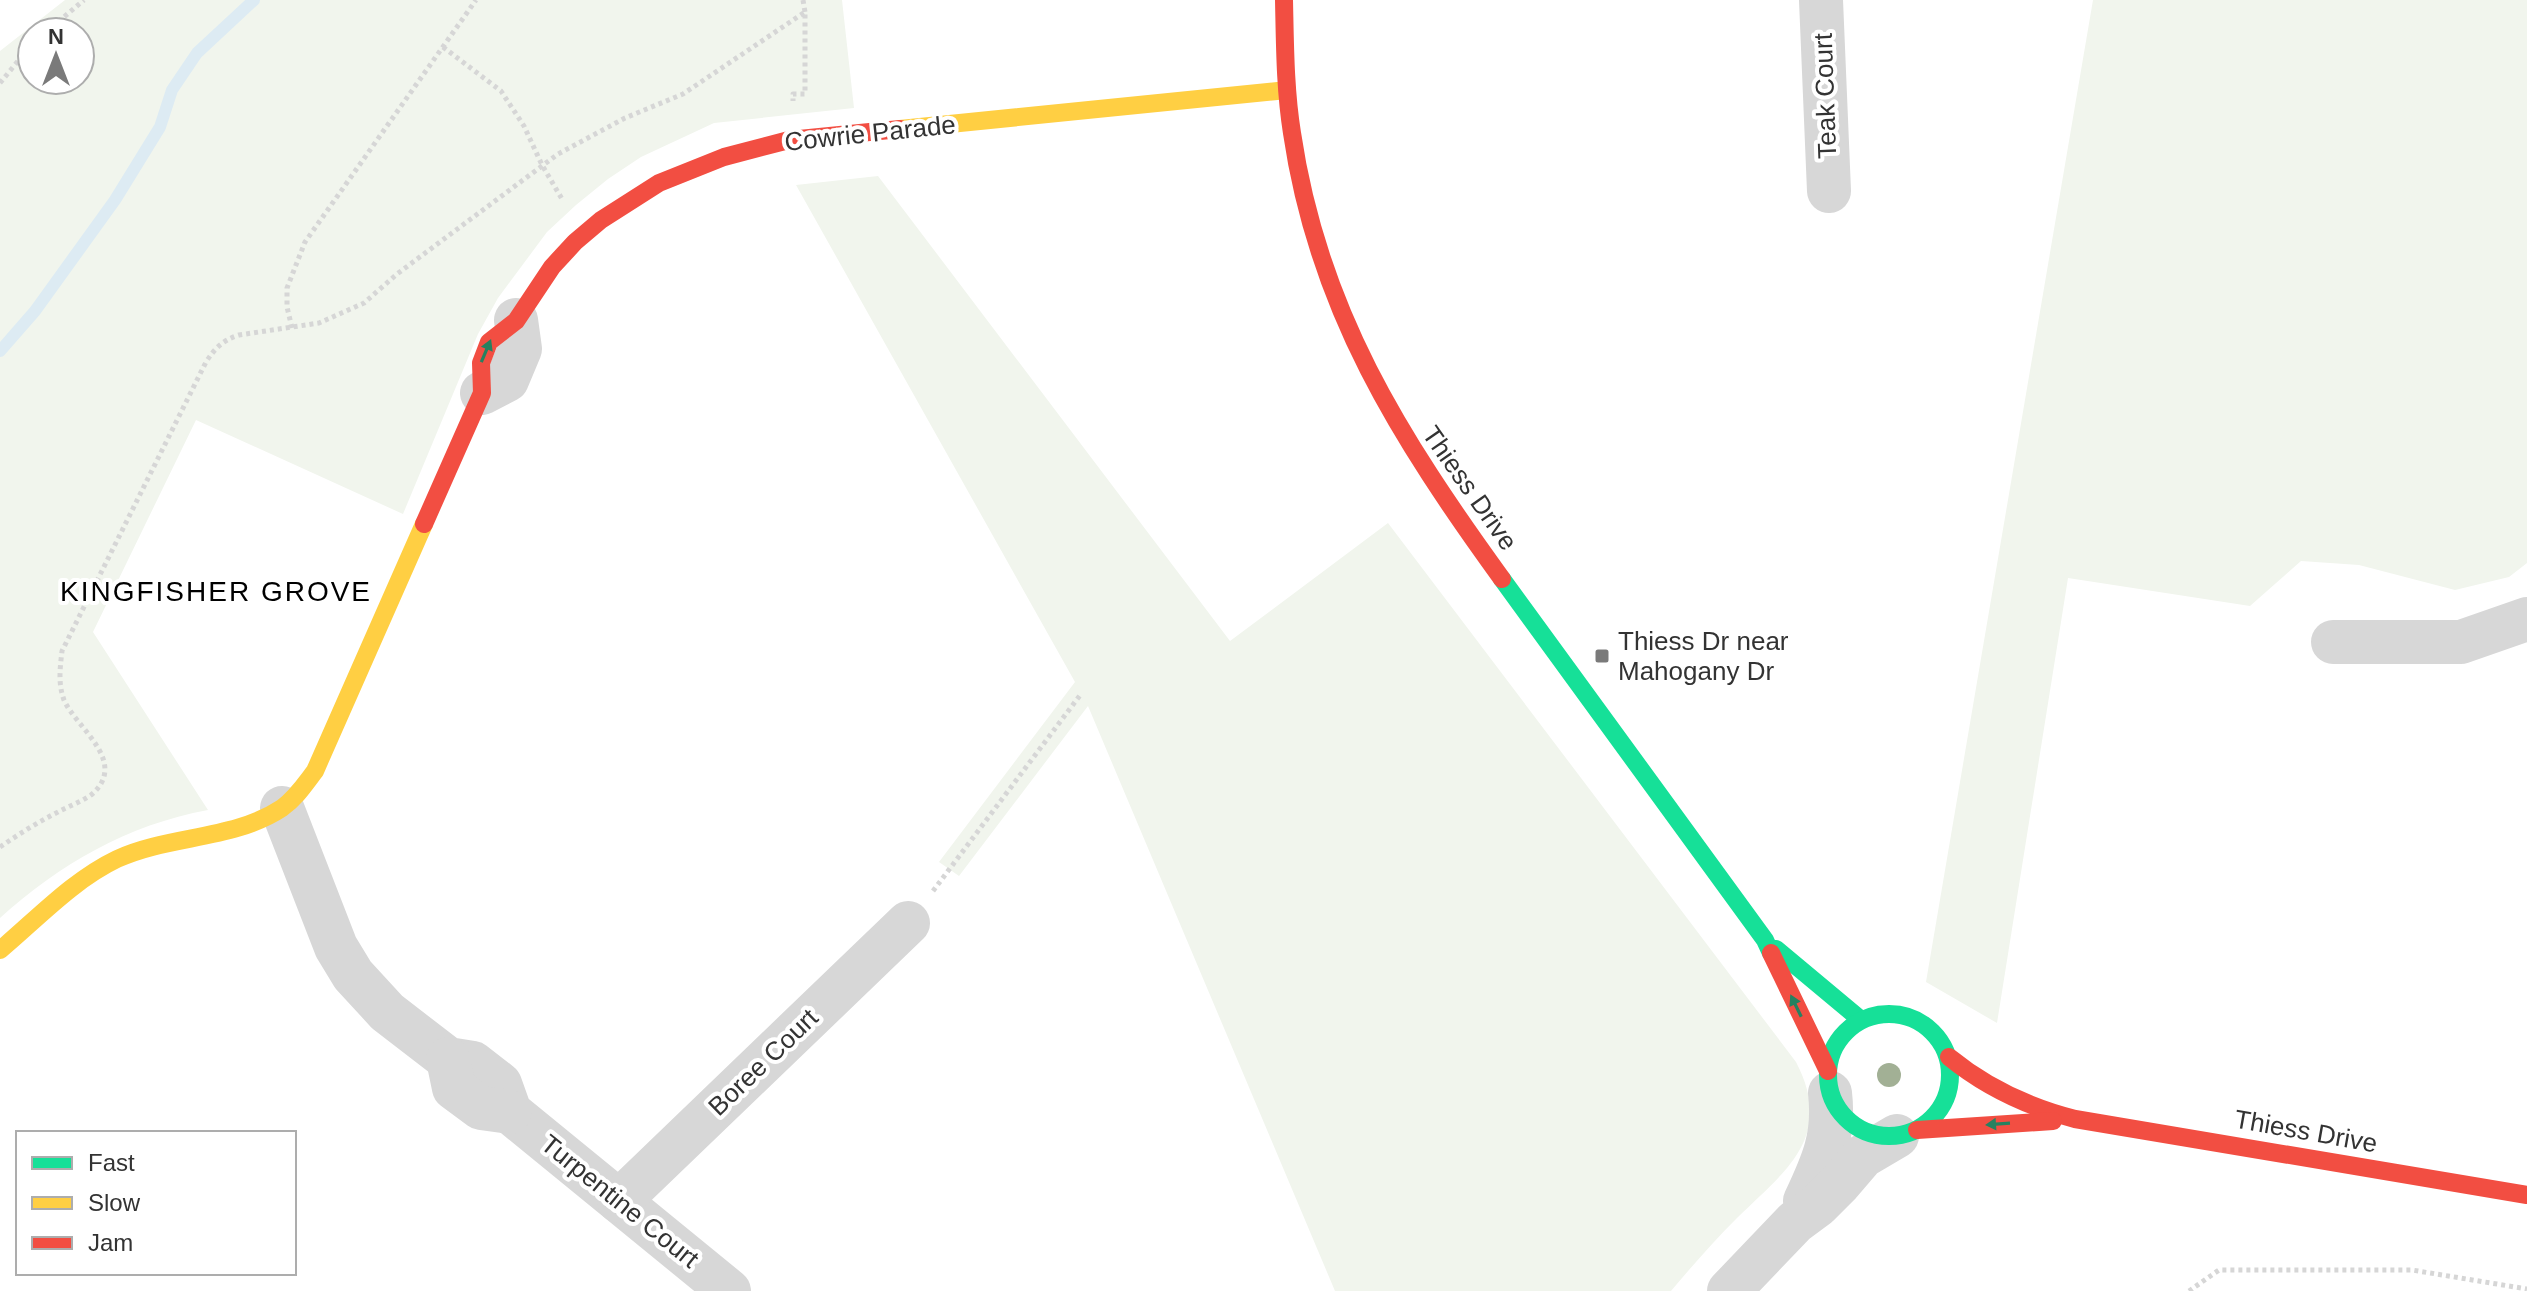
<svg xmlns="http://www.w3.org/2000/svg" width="2527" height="1291" font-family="Arial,sans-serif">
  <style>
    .green { fill: #f1f5ed; fill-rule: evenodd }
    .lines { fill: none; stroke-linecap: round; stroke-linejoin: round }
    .stream { stroke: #ddebf3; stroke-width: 12 }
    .path { stroke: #d6d6d6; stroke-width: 5; stroke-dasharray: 4 4; stroke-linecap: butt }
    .street { stroke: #d7d7d7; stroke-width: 44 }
    .fast { stroke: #16e098; stroke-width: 18 }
    .slow { stroke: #ffcf43; stroke-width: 18 }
    .jam { stroke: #f24e42; stroke-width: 18 }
    .tree { fill: #a2b095 }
    .oneway { fill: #268160 }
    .poi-dot { fill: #7a7a7a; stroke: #fff; stroke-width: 3 }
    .labels { text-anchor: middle; stroke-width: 8; stroke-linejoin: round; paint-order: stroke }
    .street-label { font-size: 26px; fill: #333; stroke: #fff }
    .poi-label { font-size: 26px; fill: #333; stroke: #fff; text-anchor: start }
    .neighbourhood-label { font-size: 28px; letter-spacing: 2px; fill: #000; stroke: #fff }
  </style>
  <rect width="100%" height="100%" fill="#fff"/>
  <g class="green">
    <path d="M65 0H842L854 108 714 123 641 157 608 179 576 205 547 232 498 298 478 334 403 514 196 420 93 632 208 810C127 825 60 864 0 918V51ZM32 32H80V80H32Z"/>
    <path d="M2093 0H2527V563L2509 577 2455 590 2359 565 2301 561 2250 606 2068 578 1997 1023 1926 982Z"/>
    <path d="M878 176 1230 641 1388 523 1796 1062C1835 1137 1786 1170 1737 1218 1714 1241 1692 1266 1671 1291H1335L1088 706 959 876 939 862 1075 682 796 185Z"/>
  </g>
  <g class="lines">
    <path class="stream" d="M0 351 35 311 115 200 160 127 172 90 197 53 254 0"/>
    <g class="path">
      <path d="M803 0 805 12"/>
      <path d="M46 32 84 0"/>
      <path d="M443 47 501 91 524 126 542 165 562 199"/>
      <path d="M0 83 32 44"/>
      <path d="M292 328 287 307V288L305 242 476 0"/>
      <path d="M0 847C19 834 38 822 58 812 69 806 81 802 91 795 130 762 76 728 64 700 58 684 60 668 62 651L206 362C215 348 223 340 239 335L319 323 364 303 397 274 558 154 625 118 683 94 805 12V94H793V101"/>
      <path d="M933 891 1081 694"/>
      <path d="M2189 1291 2219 1270H2412L2527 1289"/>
    </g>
    <g class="street">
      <path d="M1821 0 1829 191"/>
      <path d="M482 393 507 380 520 349 516 320"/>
      <path d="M2333 642H2461L2527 619"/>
      <path d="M282 808 336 947 353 975 387 1012 448 1059 473 1063 500 1084 510 1112 729 1291"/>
      <path d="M448 1059 454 1088 481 1108 510 1112"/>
      <path d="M619 1201 908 923"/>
      <path d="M1805 1201C1823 1163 1835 1136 1830 1093"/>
      <path d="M1729 1291 1795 1222 1818 1205 1839 1184 1863 1156 1897 1136"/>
    </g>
    <g class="fast">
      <path d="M1502 579 1765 940 1771 953"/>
      <path d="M1776 949 1861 1020"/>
      <circle cx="1889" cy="1075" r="61"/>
    </g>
    <g class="slow">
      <path d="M900 129 1287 90"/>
      <path d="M0 950C37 919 73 880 117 859 169 835 234 840 282 808 296 798 305 784 315 771L424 524"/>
    </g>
    <g class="jam">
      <path d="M1284 0C1285 45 1285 89 1292 133 1318 310 1400 438 1502 579"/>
      <path d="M424 524 482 393 481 363 489 342 516 321 552 267 575 242 601 220 659 183 724 157 789 140 900 129"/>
      <path d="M1771 953 1828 1071"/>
      <path d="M1949 1057C1987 1088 2028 1107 2075 1119L2527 1195"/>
      <path d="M1917 1130 2053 1121"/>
    </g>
  </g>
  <circle class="tree" cx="1889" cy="1075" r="12"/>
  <defs><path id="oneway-solid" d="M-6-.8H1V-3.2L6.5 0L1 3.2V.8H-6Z" transform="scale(2)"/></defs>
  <g class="oneway">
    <use href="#oneway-solid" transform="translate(486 351) rotate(-67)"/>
    <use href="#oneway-solid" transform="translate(1796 1006) rotate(-116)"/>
    <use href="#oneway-solid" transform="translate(1998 1124) rotate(176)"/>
  </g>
  <rect class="poi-dot" x="1594" y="648" width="16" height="16" rx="4"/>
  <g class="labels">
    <g class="street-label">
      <text transform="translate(1825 96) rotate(-92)" y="9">Teak Court</text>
      <text transform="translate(870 133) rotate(-6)" y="9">Cowrie Parade</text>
      <text transform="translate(1470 488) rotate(55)" y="9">Thiess Drive</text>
      <text transform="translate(763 1062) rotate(-44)" y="9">Boree Court</text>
      <text transform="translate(2306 1131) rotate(10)" y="9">Thiess Drive</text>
      <text transform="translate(620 1201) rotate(39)" y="9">Turpentine Court</text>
    </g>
    <g class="poi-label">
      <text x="1618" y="650">Thiess Dr near<tspan x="1618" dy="30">Mahogany Dr</tspan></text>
    </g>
    <g class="neighbourhood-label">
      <text x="216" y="601">KINGFISHER GROVE</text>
    </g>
  </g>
  <rect x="16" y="1131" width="280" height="144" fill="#ffffff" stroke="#adadad" stroke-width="2"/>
  <rect x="32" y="1157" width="40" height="12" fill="#16e098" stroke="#adadad" stroke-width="2"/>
  <text x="88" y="1171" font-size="24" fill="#333333">Fast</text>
  <rect x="32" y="1197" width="40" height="12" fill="#ffcf43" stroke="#adadad" stroke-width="2"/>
  <text x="88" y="1211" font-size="24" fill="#333333">Slow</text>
  <rect x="32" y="1237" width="40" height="12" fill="#f24e42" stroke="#adadad" stroke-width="2"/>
  <text x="88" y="1251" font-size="24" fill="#333333">Jam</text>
  <g transform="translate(56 56)"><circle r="38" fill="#ffffff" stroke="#adadad" stroke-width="2"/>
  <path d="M0-6L14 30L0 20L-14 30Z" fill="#7a7a7a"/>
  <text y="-12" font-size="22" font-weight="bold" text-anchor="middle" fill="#333333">N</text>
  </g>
</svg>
